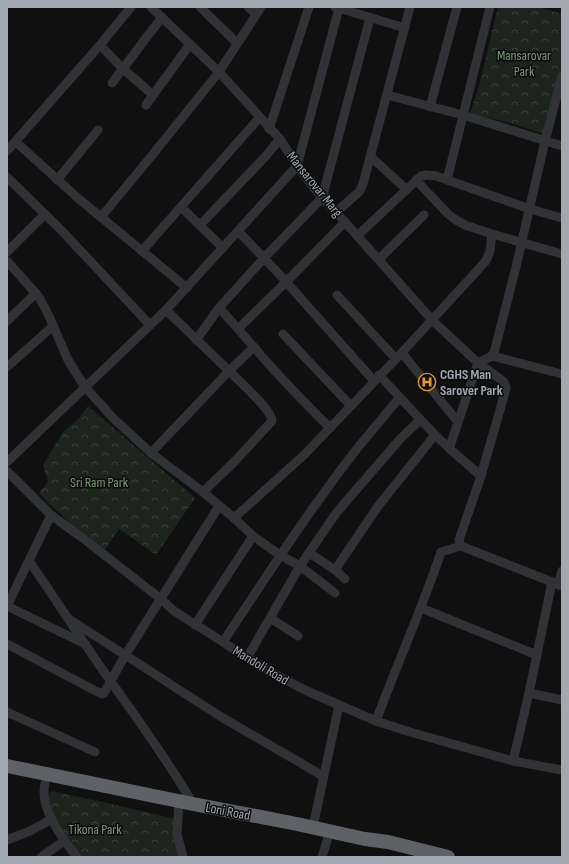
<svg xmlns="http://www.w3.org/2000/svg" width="569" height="864" font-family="'Sofia Sans Condensed',sans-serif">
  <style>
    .forest { fill: url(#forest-crowns) }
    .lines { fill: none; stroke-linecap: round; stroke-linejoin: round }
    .minor { stroke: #313236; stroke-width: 9 }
    .highway { stroke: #5e6166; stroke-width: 14 }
    .labels { text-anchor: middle; stroke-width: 3; stroke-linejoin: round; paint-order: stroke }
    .park-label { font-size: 14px; fill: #7c9a7a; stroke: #0b0b0c }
    .street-label { font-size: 14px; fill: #a2a8b1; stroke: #0b0b0c }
    .poi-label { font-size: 14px; font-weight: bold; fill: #a2a8b1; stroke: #0b0b0c; text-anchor: start }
  </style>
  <defs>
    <pattern id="forest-crowns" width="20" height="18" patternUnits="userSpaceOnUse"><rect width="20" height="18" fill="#1d231d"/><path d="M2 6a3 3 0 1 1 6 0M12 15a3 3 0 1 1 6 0" fill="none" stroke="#3b403b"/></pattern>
  </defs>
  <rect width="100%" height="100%" fill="#101011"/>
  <g class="forest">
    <path d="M498 7H539L562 14V66L545 134 510 123 470 113 479 86Z"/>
    <path d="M88 406 195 498 156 555 119 529 103 552 48 503 39 493 48 482 43 465 63 432 78 419Z"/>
    <path d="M52 791 111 804 176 819 182 857H80L70 844 47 802 50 793Z"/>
  </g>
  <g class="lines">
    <g class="minor">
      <path d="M151 7 219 72 280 139 297 166 322 198 345 222 432 320 478 363 503 381 505 384 506 389 481 476"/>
      <path d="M200 7 237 43"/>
      <path d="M248 7 256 14"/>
      <path d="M335 7 405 28"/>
      <path d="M100 45 122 68 153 95"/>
      <path d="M562 76 545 141 516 267 494 353 490 357 478 363 450 446 451 450 481 476 459 540 461 546 562 586"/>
      <path d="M112 83 162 17"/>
      <path d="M387 95 463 115 562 146"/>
      <path d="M146 105 190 44"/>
      <path d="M430 107 457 7"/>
      <path d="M269 129 309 7"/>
      <path d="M16 142 79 199 187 288"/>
      <path d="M7 151 100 45 131 7"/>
      <path d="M370 156 406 189"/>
      <path d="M7 177 62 231 150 325"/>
      <path d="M57 180 98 130"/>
      <path d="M416 180 448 214 456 220 465 225 492 234 562 254"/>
      <path d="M447 180 490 7"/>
      <path d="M181 207 223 248"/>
      <path d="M336 212 359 192 363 184 410 7"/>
      <path d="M101 217 149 159 219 72 261 7"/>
      <path d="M201 224 264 158 280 139"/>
      <path d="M238 231 280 275 374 381"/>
      <path d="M357 236 421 176 426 175 436 176 530 209 562 218"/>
      <path d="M142 251 260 117"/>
      <path d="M7 252 45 214"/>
      <path d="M379 259 424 215"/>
      <path d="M7 261 39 297 49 316 68 360 85 387 113 418 151 453 203 492 234 518"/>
      <path d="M337 295 396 359"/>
      <path d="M219 308C231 320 242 334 254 347 277 375 304 402 330 428"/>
      <path d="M7 321 36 293"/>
      <path d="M239 328 286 282 345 222"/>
      <path d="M283 334 351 406"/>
      <path d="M196 340 219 308 264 258 322 198 370 18"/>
      <path d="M402 353 458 422"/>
      <path d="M492 356 562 374"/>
      <path d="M7 367 53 326"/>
      <path d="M379 375 435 435 451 450"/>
      <path d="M151 453 229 371 166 310"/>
      <path d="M7 462 166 310 297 166 339 8"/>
      <path d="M7 471 51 515 80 536 161 599 174 611 223 642 247 658 280 677 307 691 376 721 410 732 513 761 562 770"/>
      <path d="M203 492 234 462 272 421C272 410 238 380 229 371L254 347"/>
      <path d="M253 536 280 555 300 566 335 593"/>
      <path d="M309 553 335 570 345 579"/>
      <path d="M29 561C57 601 83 643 112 683 140 723 169 762 193 804"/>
      <path d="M335 570 379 505 435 435"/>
      <path d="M558 585 562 571"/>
      <path d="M7 606 51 515"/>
      <path d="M7 606 85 644"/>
      <path d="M421 608 537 655"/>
      <path d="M270 618 298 636"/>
      <path d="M69 619 223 718 323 776"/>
      <path d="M195 625 253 536 234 518 304 455 396 359 486 261 490 251 492 234"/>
      <path d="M223 642C264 580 304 518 349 459 365 438 383 418 399 398"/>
      <path d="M7 644 90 688 102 694 104 693 126 654 219 506"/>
      <path d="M247 658 300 566 337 512 401 438 420 420"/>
      <path d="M529 693 562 700"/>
      <path d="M7 712 95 752"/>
      <path d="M376 721C397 664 422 609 441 552L461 546"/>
      <path d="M513 761 529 693 552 582"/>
      <path d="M45 783C39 808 62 838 77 857"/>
      <path d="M179 801 177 834 183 857"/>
      <path d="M313 827 339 705"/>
      <path d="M7 840 30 831 52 819"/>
      <path d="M41 857 64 841"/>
      <path d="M322 857 330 831"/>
    </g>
    <path class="highway" d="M7 766 193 804 297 824 365 839 388 842 448 857"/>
  </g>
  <defs>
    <symbol id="hospital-ring" viewBox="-11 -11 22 22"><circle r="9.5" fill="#0b0b0c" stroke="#e19438" stroke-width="1.5"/><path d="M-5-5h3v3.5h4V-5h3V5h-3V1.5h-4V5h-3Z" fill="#e19438"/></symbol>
  </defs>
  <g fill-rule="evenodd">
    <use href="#hospital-ring" x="417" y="372" width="20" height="20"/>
  </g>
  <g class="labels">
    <g class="park-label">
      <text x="524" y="60">Mansarovar<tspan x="524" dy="16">Park</tspan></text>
      <text x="99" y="487">Sri Ram Park</text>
      <text x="95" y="834">Tikona Park</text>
    </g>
    <g class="street-label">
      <text transform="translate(315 184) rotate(51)" y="5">Mansarovar Marg</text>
      <text transform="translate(261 665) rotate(31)" y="5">Mandoli Road</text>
      <text transform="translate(228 811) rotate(11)" y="5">Loni Road</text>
    </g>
    <g class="poi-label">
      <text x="440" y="379">CGHS Man<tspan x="440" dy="16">Sarover Park</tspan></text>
    </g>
  </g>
  <rect width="569" height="864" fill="none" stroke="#a2a8b1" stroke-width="16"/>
</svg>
